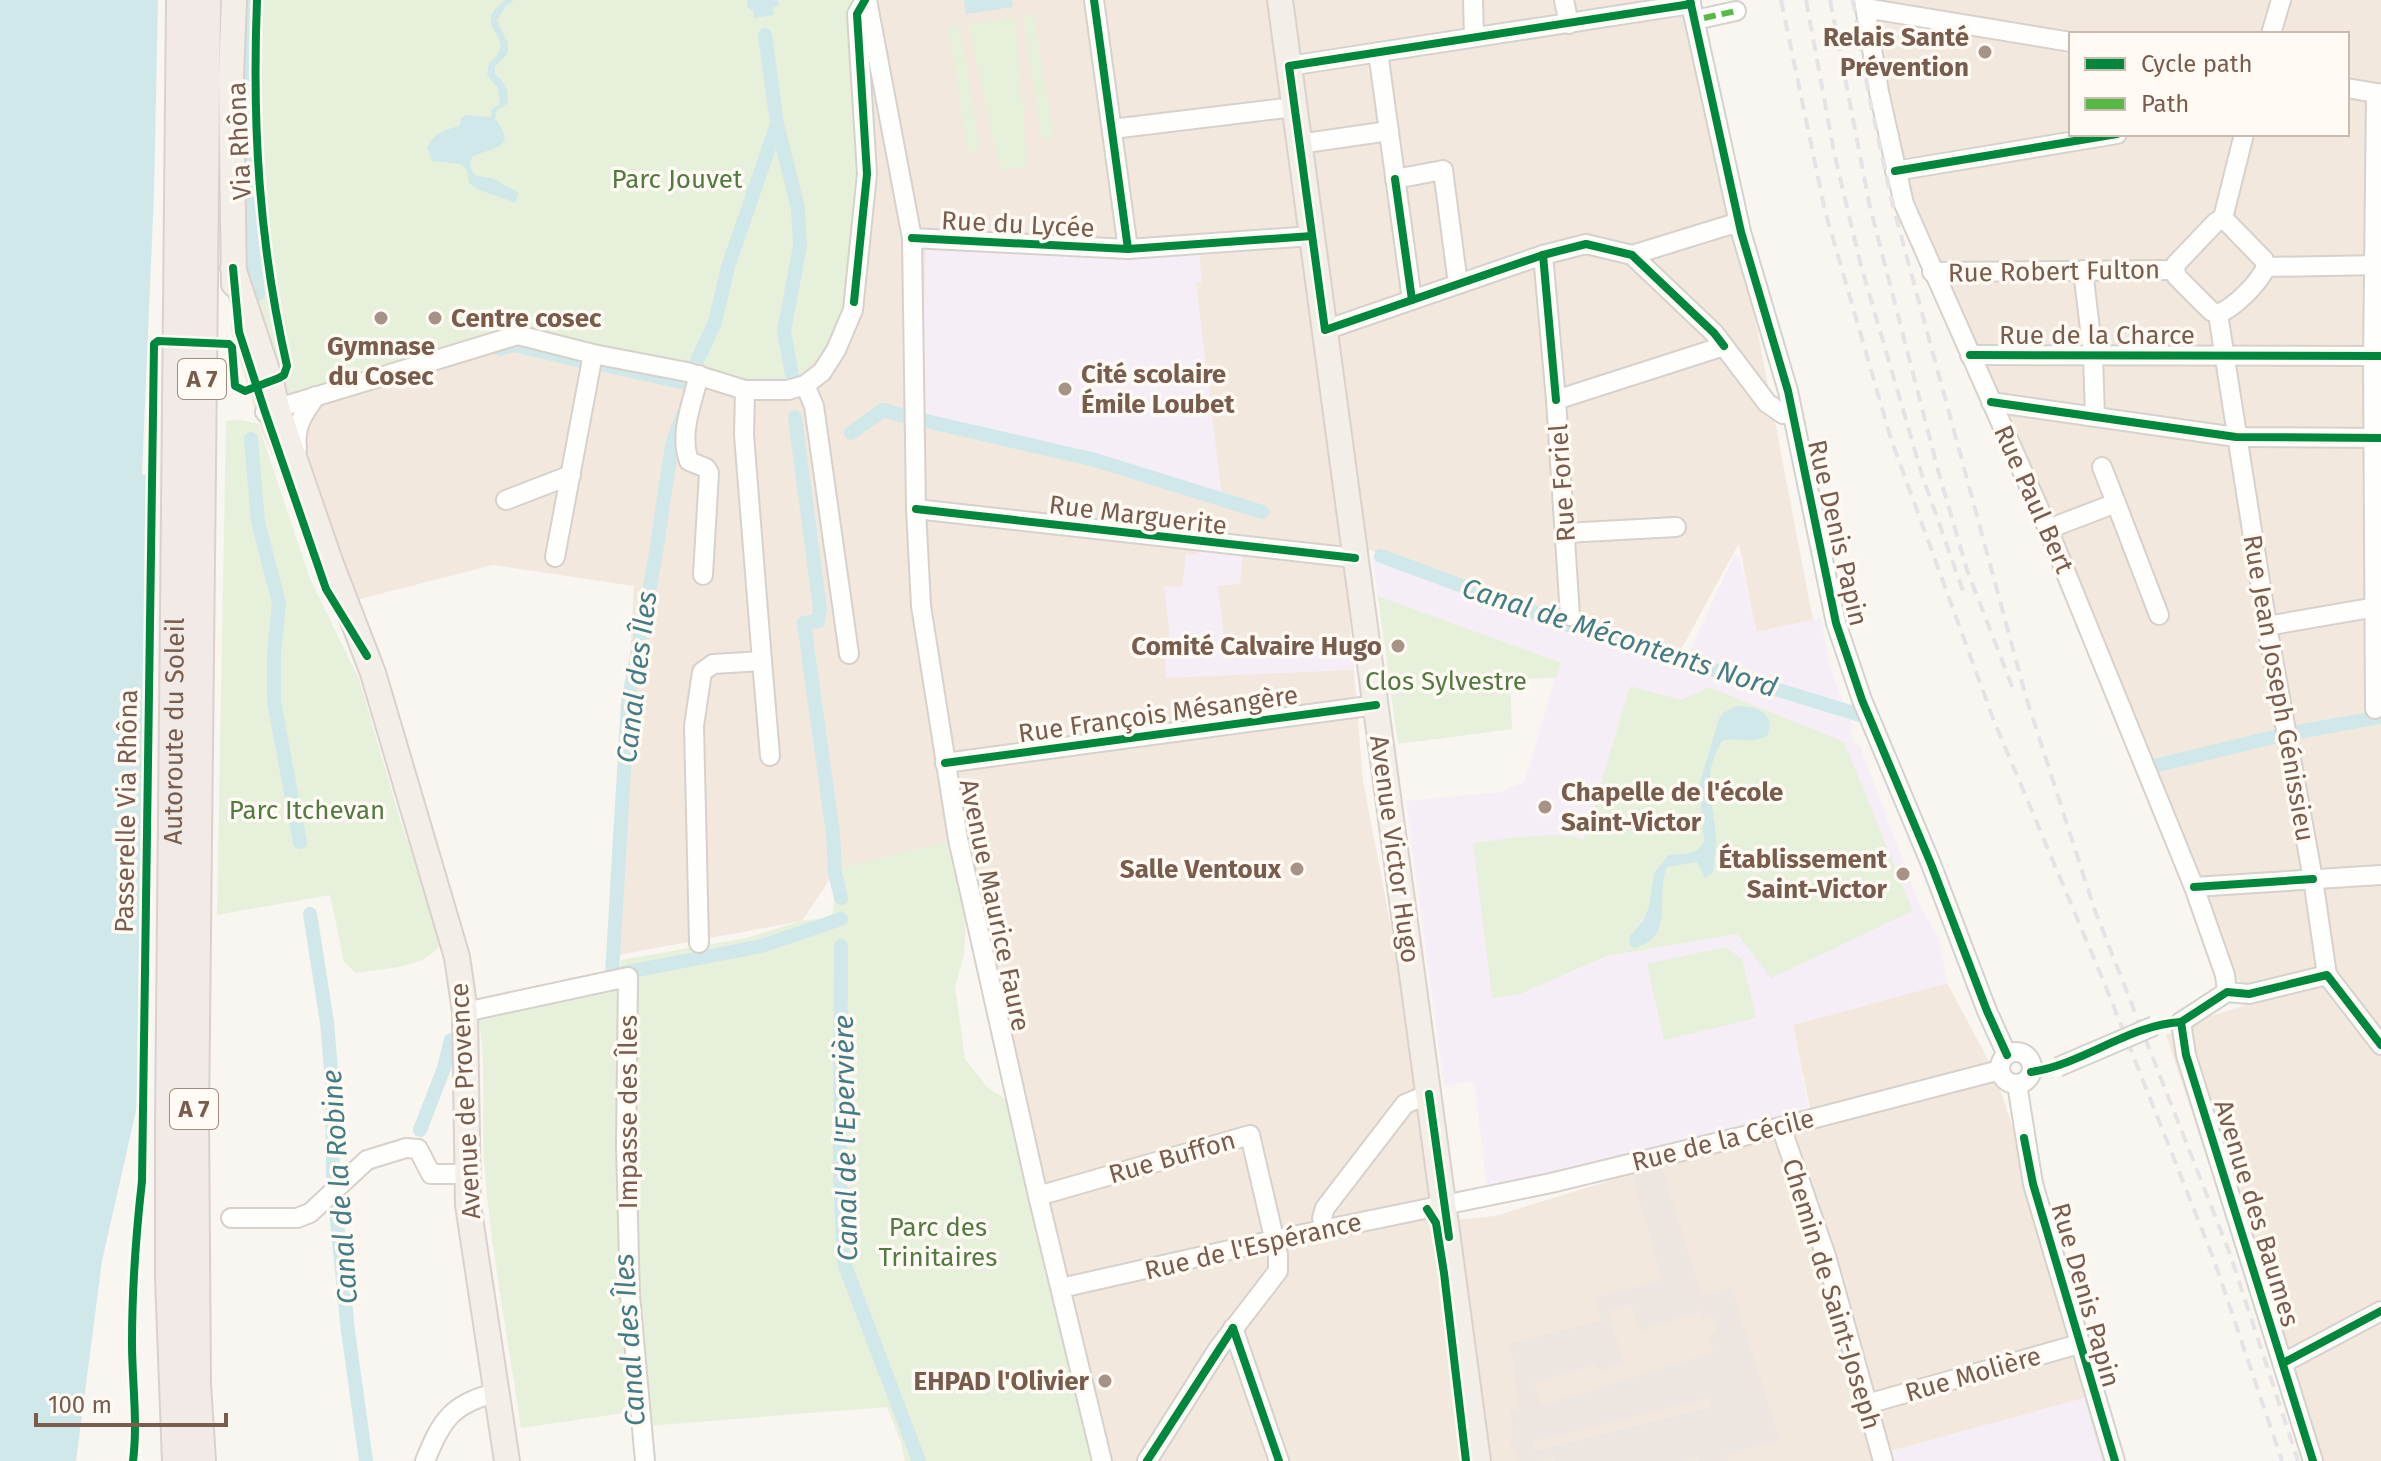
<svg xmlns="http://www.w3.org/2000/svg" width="2381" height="1461" font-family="'Fira Sans',sans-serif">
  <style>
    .residential { fill: #f2e8de; fill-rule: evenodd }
    .industrial { fill: #ede5e0; fill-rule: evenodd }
    .education { fill: #f6eef6; fill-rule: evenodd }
    .green { fill: #e7f0db }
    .water { fill: #d0e8ea }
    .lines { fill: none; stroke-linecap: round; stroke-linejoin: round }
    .canal { stroke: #d0e8ea; stroke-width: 14 }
    .minor-casing { stroke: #d7d1cb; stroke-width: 22 }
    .major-casing { stroke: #dad1cc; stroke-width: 28 }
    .highway-casing { stroke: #dad1cc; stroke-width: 32 }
    .minor { stroke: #fefefd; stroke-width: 18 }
    .major { stroke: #f3eee8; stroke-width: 24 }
    .highway { stroke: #f2eae7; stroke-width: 28 }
    .rail { stroke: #e6e3e7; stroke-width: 4; stroke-dasharray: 12 8; stroke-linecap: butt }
    .minor-bridge-casing { stroke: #d7d1cb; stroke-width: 22; stroke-linecap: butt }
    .minor-bridge { stroke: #fefefd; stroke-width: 18 }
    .quiet { stroke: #58b947; stroke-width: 6; stroke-dasharray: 12 6; stroke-linecap: butt }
    .cycleway-casing { stroke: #fffaf3; stroke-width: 13 }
    .cycleway { stroke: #00873e; stroke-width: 8 }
    .poi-dot { fill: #a69286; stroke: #fffaf3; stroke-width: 3 }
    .labels { text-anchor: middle; stroke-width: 7; stroke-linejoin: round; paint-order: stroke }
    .shield { fill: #fffaf3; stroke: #a28b7f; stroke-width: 2 }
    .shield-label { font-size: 24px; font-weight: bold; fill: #7a5c4d }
    .poi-label { font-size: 26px; font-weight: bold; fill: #7a5c4d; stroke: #fffaf3; text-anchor: end }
    .street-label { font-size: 26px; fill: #7a5c4d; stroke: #fffaf3 }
    .park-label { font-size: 26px; fill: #537a41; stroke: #fffaf3 }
    .water-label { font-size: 28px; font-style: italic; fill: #437c86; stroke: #fffaf3 }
  </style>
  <rect width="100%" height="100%" fill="#f9f5f0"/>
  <g class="residential">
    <path d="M245 0H1694L1813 620 1756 632 1739 543 1678 655 1343 541 1363 781 1447 1221 1495 1216 1812 1118 1793 1025 1947 983 1994 1071 2124 1461H1101L1036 1189 947 842 832 876 802 921 613 956 634 586 493 565 344 603 261 431 231 331Z"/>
    <path d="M1867 0H2381V1035L2332 969 2251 988 2236 979 2048 521 1943 286 1897 164ZM2071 34H2347V134H2071Z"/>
    <path d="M2325 980 2381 1054V1461H2307L2166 1035 2208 1017Z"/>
  </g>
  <path class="industrial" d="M1662 1167 1702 1296 1731 1287 1780 1439 1727 1455 1728 1461H1699L1697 1458 1686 1461H1555L1554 1458 1542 1461H1517L1514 1446 1511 1447 1510 1437 1514 1435 1510 1411 1519 1409 1510 1343 1601 1321 1594 1298 1662 1280 1632 1174ZM1631 1304 1639 1331 1701 1311 1703 1317 1712 1314 1718 1332 1709 1335 1714 1352 1541 1406 1534 1383 1596 1364 1599 1371 1624 1363 1608 1311ZM1709 1397 1712 1407 1535 1451 1533 1441Z"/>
  <g class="education">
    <path d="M926 244 1199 253 1202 282 1196 283 1222 497 1036 445 921 418Z"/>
    <path d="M1197 549 1243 554 1240 584 1218 586 1225 645 1349 640 1353 670 1166 678 1164 647 1171 646 1164 587 1182 586 1186 554 1196 555Z"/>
    <path d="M1734 555 1740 558 1757 632 1821 618 1830 667 1852 725 1850 732 1854 743 1860 746 1920 906 1939 939 1947 983 1793 1025 1809 1111 1487 1188 1475 1086 1472 1081 1444 1086 1406 801 1501 792 1525 781 1556 673 1562 663 1378 596 1372 557 1393 563 1587 634 1684 664ZM1630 686 1681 700 1738 934 1607 956 1564 976 1584 841Z"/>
    <path d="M2084 1398 2102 1461H1893L1890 1451Z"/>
  </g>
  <g class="green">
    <path d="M243 0H858L850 28 848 57 857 178 844 308 830 344 797 379 758 381 518 326 298 394 286 387 279 374 258 319 244 187Z"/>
    <path d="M1034 14 1054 139 1042 140 1023 16Z"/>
    <path d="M1015 17 1028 166 1000 170 968 24Z"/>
    <path d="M960 25 980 150 968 152 948 27Z"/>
    <path d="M241 420 258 424 310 579 359 679 401 823 442 939C433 969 382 968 356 973L344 962 330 895 217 915 226 421Z"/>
    <path d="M1378 596 1562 663 1555 678 1510 679 1512 729 1398 744Z"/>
    <path d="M1630 686 1681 700 1709 687 1844 742 1913 911 1771 978 1737 934 1607 956 1520 994 1492 998 1473 843C1504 840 1556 829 1584 840Z"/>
    <path d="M947 842 966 917 964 955 955 987 965 1059 987 1087 1010 1102 1094 1461H905L901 1442 887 1407 633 1427 631 1412 521 1428C509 1343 492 1259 485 1173 480 1120 488 1068 478 1015L620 988 621 960 746 938 802 921 832 917 839 868Z"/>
    <path d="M1725 947 1742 959 1756 1018 1664 1040 1647 964Z"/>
  </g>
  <g class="water">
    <path d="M0 0H158L154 193 142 474 146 475 139 1097 102 1261 76 1461H0Z"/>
    <path d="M505 0H514L505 7 497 21 508 43V53L495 67V74C505 83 510 90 507 104L497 110 495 119C518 148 496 146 472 157L470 166 474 175 494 179 519 193 515 203C500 196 481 193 469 183L467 171 461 164 432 161 427 148C434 133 444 130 459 126L461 119 465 115 491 117 492 109 500 104 498 88 487 75 489 63C523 36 466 30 505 0Z"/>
    <path d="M747 0H778L779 6 773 7 774 15 754 18 753 11 747 7Z"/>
    <path d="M964 0H1012L1013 7 966 14Z"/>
    <path d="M1736 706C1755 706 1777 712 1767 736 1749 745 1739 736 1722 741 1700 778 1714 801 1716 840 1716 850 1714 861 1713 872L1705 878 1697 862 1667 867C1654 900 1677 936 1634 948L1629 944 1630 936 1643 921 1649 907 1654 874 1668 855C1682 854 1698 856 1704 841L1699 786 1719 719 1723 713Z"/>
  </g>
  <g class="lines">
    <g class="canal">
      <path d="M250 0V227L258 294"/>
      <path d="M765 35 777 124 798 208 800 246 784 331 792 375"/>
      <path d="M500 349 514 345 581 361"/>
      <path d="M696 363 715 322 728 267 777 124"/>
      <path d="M599 364 681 382"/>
      <path d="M795 417 820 609 818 621 804 623 833 834 835 873 841 898"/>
      <path d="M922 420 1095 460 1262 512"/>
      <path d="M851 433 883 410 908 417"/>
      <path d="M251 439 258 522 279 603 274 653V701L300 842"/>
      <path d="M1381 556 1568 625 1860 715"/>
      <path d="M2298 732 2381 717"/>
      <path d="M2154 766 2278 736"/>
      <path d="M310 914 327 1022 332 1083 333 1182 348 1331 366 1461"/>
      <path d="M841 946 840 1178 844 1263 919 1461"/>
      <path d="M617 974 762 946 841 919"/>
      <path d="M612 975 628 702 655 559 672 445 682 416"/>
      <path d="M420 1130 444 1068 451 1040"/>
    </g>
    <defs>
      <g id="minor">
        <path d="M867 0 912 238 916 509 921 606 958 839 1038 1196 1102 1461"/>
        <path d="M1094 0 1128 249"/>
        <path d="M1473 0 1474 37"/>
        <path d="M1564 0 1569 24"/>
        <path d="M1690 0 1741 232 1788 391 1836 623 1862 700 1931 864 1987 1011 2007 1055"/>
        <path d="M1864 0 1879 92 1904 204 2048 529 2194 887 2225 975 2227 992"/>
        <path d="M1865 8 2071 42"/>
        <path d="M1704 18 1736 11"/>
        <path d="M2271 34 2281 0"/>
        <path d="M1378 52 1412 300"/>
        <path d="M1289 66 1691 4"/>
        <path d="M2347 88 2381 94"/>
        <path d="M1112 129 1294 107"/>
        <path d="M1299 144 1389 131"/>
        <path d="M1895 171 2117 134"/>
        <path d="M1395 179 1443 170 1458 284"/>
        <path d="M2223 218 2244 134"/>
        <path d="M2223 218 2264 260 2266 267"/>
        <path d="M912 238 1128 249 1312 236"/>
        <path d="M1543 255 1556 400 1570 616"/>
        <path d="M1632 255 1739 222"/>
        <path d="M2266 267 2381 265"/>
        <path d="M2083 270 2093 355 2095 417"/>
        <path d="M2175 270 2176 264 2216 222 2223 218"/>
        <path d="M2175 270 2177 277 2211 311 2218 314"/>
        <path d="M1932 272 2175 270"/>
        <path d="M2218 314 2267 626 2313 879 2327 975 2381 1045"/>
        <path d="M2218 314C2235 307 2259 283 2266 267"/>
        <path d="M1325 330 1543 255 1586 244 1632 255 1714 333 1767 403 1783 414H1792"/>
        <path d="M1970 355 2381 356"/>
        <path d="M699 375C692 403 679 434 689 461L706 468 709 473 703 575"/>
        <path d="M805 385 814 406 849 654"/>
        <path d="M1556 400 1724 346"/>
        <path d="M1991 402 2236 437 2381 438"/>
        <path d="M265 412 518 335 593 354 687 372 745 390H788L805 385 822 372 836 350 853 310 867 174 857 14 865 0"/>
        <path d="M297 449C294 427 303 414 316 396"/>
        <path d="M506 500 571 475"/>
        <path d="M2116 503 2159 615"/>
        <path d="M916 509 1355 558"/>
        <path d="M2048 529 2116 503 2102 467"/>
        <path d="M1565 533 1676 527"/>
        <path d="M555 557 593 354"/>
        <path d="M2267 626 2381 606"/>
        <path d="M762 661 770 756"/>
        <path d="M2375 709 2373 362 2376 93"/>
        <path d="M945 763 1376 705"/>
        <path d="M2194 887 2381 875"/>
        <path d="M699 943 694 726 702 672 713 664 762 661 744 435 745 390"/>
        <path d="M2227 992 2249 994 2327 975"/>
        <path d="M465 1012 628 977 626 1145 630 1296 645 1461"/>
        <path d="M2181 1022 2186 1055 2313 1461"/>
        <path d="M2181 1022 2227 992"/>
        <circle cx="2016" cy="1068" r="16"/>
        <path d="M2017 1084 2033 1184 2115 1461"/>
        <path d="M1781 1127 1826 1256 1883 1461"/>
        <path d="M1038 1196 1250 1135 1278 1255V1271L1218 1349 1147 1461"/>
        <path d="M231 1218H297L310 1213 367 1160 406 1148 418 1149 431 1174H467"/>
        <path d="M1325 1229 1322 1218 1325 1208 1405 1104 1429 1094"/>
        <path d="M1061 1288 1274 1240 1551 1183 1781 1127 2000 1070"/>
        <path d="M1233 1328 1279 1461"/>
        <path d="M2283 1363 2381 1311"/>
        <path d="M1867 1404 2079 1344"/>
        <path d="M425 1461C441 1421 452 1403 496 1393"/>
      </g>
      <g id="major">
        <path d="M234 0 231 77 234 284"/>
        <path d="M1280 0 1478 1461"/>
        <path d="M233 268 272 386 277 408 331 564 373 673 457 957 465 1012 468 1205 507 1461"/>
      </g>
      <g id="highway">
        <path id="s1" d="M177 1461 170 1278V1121L181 0"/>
        <path d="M201 1461 196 1384 194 1119 206 0"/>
      </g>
    </defs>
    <use href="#minor" class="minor-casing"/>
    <use href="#major" class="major-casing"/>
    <use href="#highway" class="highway-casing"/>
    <use href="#minor" class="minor"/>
    <use href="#major" class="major"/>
    <use href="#highway" class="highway"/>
    <g class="rail">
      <path d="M1781 0 1825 211 1891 439 1994 721 2106 987 2214 1260 2282 1461"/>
      <path d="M1806 0 1834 152 1860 262 1922 475 1963 591"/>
      <path d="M1830 0 1870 207 1938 470 1967 570 2015 694"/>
      <path d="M1853 0 1869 96 1892 202 2026 697 2094 908 2230 1254 2298 1461"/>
    </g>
    <defs>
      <path id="minor-bridge" d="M2058 1067 2154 1026"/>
    </defs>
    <use href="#minor-bridge" class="minor-bridge-casing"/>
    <use href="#minor-bridge" class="minor-bridge"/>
    <path class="quiet" d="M1704 18 1736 11"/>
    <defs>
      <g id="cycleway">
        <path d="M1094 0 1128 249"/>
        <path d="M1690 0 1741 232 1788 391 1836 623 1862 700 1931 864 1987 1011 2007 1055"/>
        <path d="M1691 4 1289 66 1325 330 1543 255 1586 244 1632 255 1714 333 1724 346"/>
        <path d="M1895 171 2117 134"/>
        <path d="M1395 179 1412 300"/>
        <path d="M912 238 1128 249 1312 236"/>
        <path d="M1543 255 1556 400"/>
        <path d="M233 268 239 332 265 412 326 589 367 656"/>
        <path d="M854 302 867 174 857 14 865 0"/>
        <path d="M1970 355 2381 356"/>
        <path d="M1991 402 2236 437 2381 438"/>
        <path d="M916 509 1355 558"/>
        <path d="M945 763 1376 705"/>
        <path d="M2194 887 2313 879"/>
        <path d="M2181 1022 2186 1055 2313 1461"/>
        <path d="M2181 1022 2227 992 2249 994 2327 975 2381 1045"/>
        <path d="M2031 1072C2084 1064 2128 1025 2181 1022"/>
        <path d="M1429 1094 1449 1237"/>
        <path d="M2024 1138 2033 1184 2115 1461"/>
        <path d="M1427 1209 1436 1223 1444 1273 1466 1461"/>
        <path d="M1233 1328 1279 1461"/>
        <path d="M2283 1363 2381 1311"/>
        <path d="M133 1461C138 1421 132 1382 132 1343 132 1289 136 1234 142 1181L154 344 158 341 229 344 232 347 235 386 245 391 279 378 284 375 287 366C259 243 252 125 257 0"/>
        <path d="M1147 1461 1233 1328"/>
      </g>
    </defs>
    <use href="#cycleway" class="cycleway-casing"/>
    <use href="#cycleway" class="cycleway"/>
  </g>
  <g class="poi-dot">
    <circle cx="1985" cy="52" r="8"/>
    <circle cx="381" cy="318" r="8"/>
    <circle cx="435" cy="318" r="8"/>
    <circle cx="1065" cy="389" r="8"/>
    <circle cx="1398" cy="646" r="8"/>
    <circle cx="1545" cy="807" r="8"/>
    <circle cx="1297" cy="869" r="8"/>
    <circle cx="1903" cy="874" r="8"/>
    <circle cx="1105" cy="1381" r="8"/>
  </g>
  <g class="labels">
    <g class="shield">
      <rect x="178" y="359" width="48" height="40" rx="6"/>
      <rect x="170" y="1089" width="48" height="40" rx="6"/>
    </g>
    <g class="shield-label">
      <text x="202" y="387">A 7</text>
      <text x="194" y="1117">A 7</text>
    </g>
    <g class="poi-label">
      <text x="1969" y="46">Relais Santé<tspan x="1969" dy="30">Prévention</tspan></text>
      <text x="451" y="327" text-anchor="start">Centre cosec</text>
      <text x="381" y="355" text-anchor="middle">Gymnase<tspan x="381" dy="30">du Cosec</tspan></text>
      <text x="1081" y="383" text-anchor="start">Cité scolaire<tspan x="1081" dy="30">Émile Loubet</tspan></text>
      <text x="1382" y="655">Comité Calvaire Hugo</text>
      <text x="1561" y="801" text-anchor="start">Chapelle de l'école<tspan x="1561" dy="30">Saint-Victor</tspan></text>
      <text x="1887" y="868">Établissement<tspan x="1887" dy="30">Saint-Victor</tspan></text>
      <text x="1281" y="878">Salle Ventoux</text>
      <text x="1089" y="1390">EHPAD l'Olivier</text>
    </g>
    <g class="street-label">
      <text transform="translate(239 141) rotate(-93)" y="9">Via Rhôna</text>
      <text transform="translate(1018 224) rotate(3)" y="9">Rue du Lycée</text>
      <text transform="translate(2054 271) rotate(-1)" y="9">Rue Robert Fulton</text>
      <text x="2097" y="344">Rue de la Charce</text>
      <text transform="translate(1562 483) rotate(-94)" y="9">Rue Foriel</text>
      <text transform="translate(2034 499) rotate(66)" y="9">Rue Paul Bert</text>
      <text transform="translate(1138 515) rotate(7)" y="9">Rue Marguerite</text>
      <text transform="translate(1838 533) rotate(77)" y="9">Rue Denis Papin</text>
      <text transform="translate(2279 688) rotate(80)" y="9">Rue Jean Joseph Génissieu</text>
      <text transform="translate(1158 714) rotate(-8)" y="9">Rue François Mésangère</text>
      <text dy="9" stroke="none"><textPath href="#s1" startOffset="730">Autoroute du Soleil</textPath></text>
      <text transform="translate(126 811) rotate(-89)" y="9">Passerelle Via Rhôna</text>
      <text transform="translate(1395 849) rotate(82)" y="9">Avenue Victor Hugo</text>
      <text transform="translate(995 905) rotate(78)" y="9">Avenue Maurice Faure</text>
      <text transform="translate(465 1101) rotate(-93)" y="9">Avenue de Provence</text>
      <text transform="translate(628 1112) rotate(-90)" y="9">Impasse des Îles</text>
      <text transform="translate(1723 1140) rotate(-14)" y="9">Rue de la Cécile</text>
      <text transform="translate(1172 1157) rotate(-16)" y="9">Rue Buffon</text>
      <text transform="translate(2257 1213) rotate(73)" y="9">Avenue des Baumes</text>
      <text transform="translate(1253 1246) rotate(-13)" y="9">Rue de l'Espérance</text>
      <text transform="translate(1832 1294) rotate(73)" y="9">Chemin de Saint-Joseph</text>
      <text transform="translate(2086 1295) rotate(74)" y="9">Rue Denis Papin</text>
      <text transform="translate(1973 1374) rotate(-16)" y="9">Rue Molière</text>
    </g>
    <g class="park-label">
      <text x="677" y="188">Parc Jouvet</text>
      <text x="1446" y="690">Clos Sylvestre</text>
      <text x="307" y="819">Parc Itchevan</text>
      <text x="938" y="1236">Parc des<tspan x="938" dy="30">Trinitaires</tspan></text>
    </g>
    <g class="water-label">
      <text transform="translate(1620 637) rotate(18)" y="10">Canal de Mécontents Nord</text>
      <text transform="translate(636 677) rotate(-83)" y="10">Canal des Îles</text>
      <text transform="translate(845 1138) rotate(-91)" y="10">Canal de l'Epervière</text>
      <text transform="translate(339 1187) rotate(-94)" y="10">Canal de la Robine</text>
      <text transform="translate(629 1340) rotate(-94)" y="10">Canal des Îles</text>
    </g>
  </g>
  <rect x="2069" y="32" width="280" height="104" fill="#fffaf3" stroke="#cabbb1" stroke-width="2"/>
  <rect x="2085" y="58" width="40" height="12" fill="#00873e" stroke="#cabbb1" stroke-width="2"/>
  <text x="2141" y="72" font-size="24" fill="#7a5c4d">Cycle path</text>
  <rect x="2085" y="98" width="40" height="12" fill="#58b947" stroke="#cabbb1" stroke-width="2"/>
  <text x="2141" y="112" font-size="24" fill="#7a5c4d">Path</text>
  <path d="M36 1413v12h190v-12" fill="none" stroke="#7a5c4d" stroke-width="4"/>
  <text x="48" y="1413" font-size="24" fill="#7a5c4d" stroke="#fffaf3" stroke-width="6" paint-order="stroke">100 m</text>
</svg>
